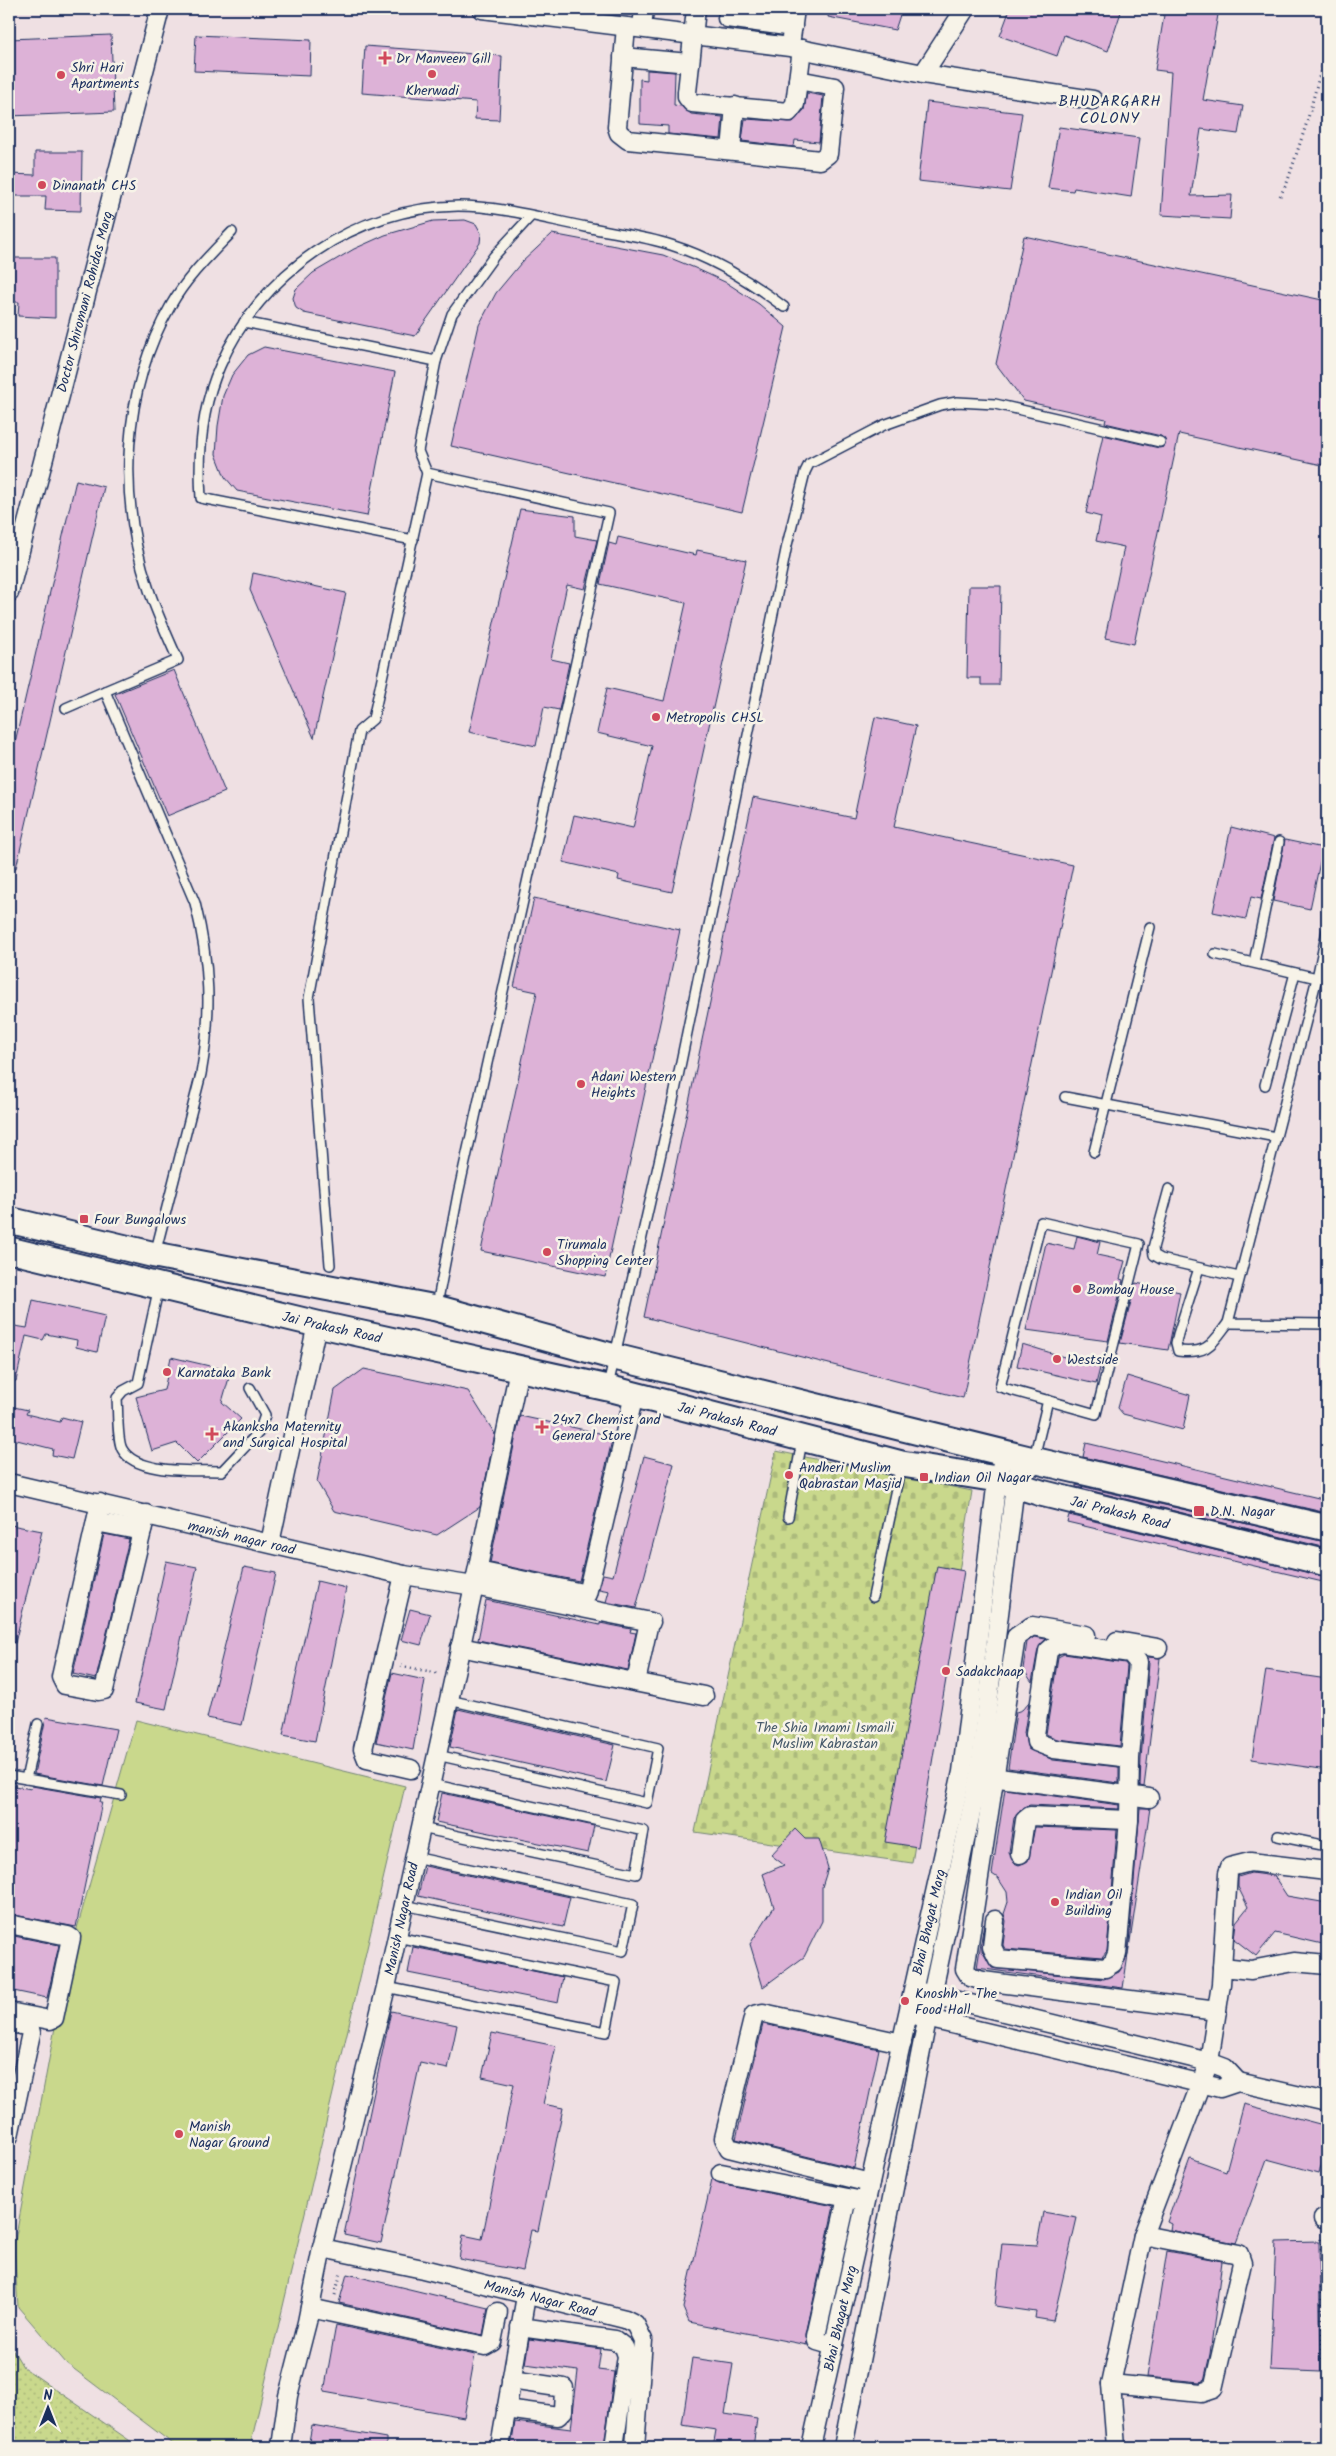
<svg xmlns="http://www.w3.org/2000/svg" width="1336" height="2456" font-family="Kalam,sans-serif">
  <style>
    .grass { fill: url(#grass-dots); stroke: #728475 }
    .cemetery { fill: url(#cemetery-stones); stroke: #728475 }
    .pitch { fill: #c9d88c; stroke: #728475 }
    .building { fill: #ddb2d7; stroke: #1b2f5e }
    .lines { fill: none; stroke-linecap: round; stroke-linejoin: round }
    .service-casing { stroke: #1b2f5e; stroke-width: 12 }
    .minor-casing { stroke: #1b2f5e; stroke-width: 21 }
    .secondary-casing { stroke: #1b2f5e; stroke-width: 29 }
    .path { stroke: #1b2f5e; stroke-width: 3; stroke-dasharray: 1 4; stroke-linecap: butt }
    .service { stroke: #f7f3e8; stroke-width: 9 }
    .minor { stroke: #f7f3e8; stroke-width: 18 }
    .secondary { stroke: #f7f3e8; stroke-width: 25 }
    .poi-dot { fill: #d1495b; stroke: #f7f3e8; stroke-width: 2 }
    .labels { text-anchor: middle; stroke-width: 5; stroke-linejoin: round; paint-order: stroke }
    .poi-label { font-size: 14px; fill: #1b2f5e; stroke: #f7f3e8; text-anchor: start }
    .street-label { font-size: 14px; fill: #1b2f5e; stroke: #f7f3e8 }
    .park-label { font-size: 14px; fill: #46596a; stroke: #f7f3e8 }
    .neighbourhood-label { font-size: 15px; letter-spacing: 1px; fill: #1b2f5e; stroke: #f7f3e8 }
  </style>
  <defs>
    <pattern id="grass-dots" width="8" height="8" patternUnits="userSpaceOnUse" patternTransform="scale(1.25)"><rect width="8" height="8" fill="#c9d88c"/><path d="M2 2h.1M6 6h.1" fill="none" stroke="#acba7b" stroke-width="1.8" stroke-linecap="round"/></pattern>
    <pattern id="cemetery-stones" width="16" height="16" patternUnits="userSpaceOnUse" patternTransform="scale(1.25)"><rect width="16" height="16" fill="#c9d88c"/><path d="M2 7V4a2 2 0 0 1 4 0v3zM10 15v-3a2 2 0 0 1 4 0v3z" fill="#acba7b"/></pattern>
  </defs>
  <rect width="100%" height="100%" fill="#efe0e3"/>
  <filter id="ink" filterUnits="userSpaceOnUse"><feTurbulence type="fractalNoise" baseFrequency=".02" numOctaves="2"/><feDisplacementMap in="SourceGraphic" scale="10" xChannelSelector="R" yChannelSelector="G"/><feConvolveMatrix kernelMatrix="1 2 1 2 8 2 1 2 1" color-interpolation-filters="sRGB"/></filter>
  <g filter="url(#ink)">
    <path class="grass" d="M9 2343 23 2367 139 2447H9Z"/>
    <path class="cemetery" d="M776 1451 972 1491 912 1863 695 1832Z"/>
    <path class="pitch" d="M136 1720 405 1786 250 2447H177L66 2363 18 2307 14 2246 56 2022 74 1939Z"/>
    <g class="building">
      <path d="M829 9H902L895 30 828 17Z"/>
      <path d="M1010 9H1055L1070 14 1072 9H1122L1108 51 1064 35 1057 56 1000 36Z"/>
      <path d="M1165 9H1219L1203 100 1243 106 1238 134 1201 129 1191 196 1232 195 1230 219 1161 215 1171 72 1155 70Z"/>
      <path d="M111 35 114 112 9 116V39Z"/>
      <path d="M196 35 311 40 310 76 194 71Z"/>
      <path d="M365 46 502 56 499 120 475 119 476 102 362 93Z"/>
      <path d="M647 70 675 72 674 105 681 106 691 114 723 117 721 139 668 134V126L640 124V79L647 80Z"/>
      <path d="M807 93 823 96 819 142 795 140 794 147 742 141 745 119 793 122 804 110Z"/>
      <path d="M927 102 1022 113 1010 191 918 181Z"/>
      <path d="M1059 127 1139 138 1131 197 1074 188 1073 191 1048 188Z"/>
      <path d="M35 152H82L81 211 45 210 46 196H9V174L35 175Z"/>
      <path d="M465 220 476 224 481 233 480 243 415 336 304 313 296 308 293 298 296 289 313 273 354 249 385 235 433 221Z"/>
      <path d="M552 234 663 255 695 268 727 283 759 304 786 327 742 512 451 446 479 325 496 293 521 263Z"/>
      <path d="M1024 236 1327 301V466L1179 434 1134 644 1105 638 1124 547 1096 541 1101 517 1086 513 1103 435 1159 448 1164 447 1166 441 1161 436 1105 423 1106 419 1024 401 996 364Z"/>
      <path d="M9 258H55V318L18 316 19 302H9Z"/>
      <path d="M264 347 395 372 367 516 237 491 225 477 216 454 218 426 223 396 232 375 248 355Z"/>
      <path d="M76 480 104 487 16 868H9V768Z"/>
      <path d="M520 509 575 516V536L597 540 585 589 567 585 551 659 569 663 559 710 544 707 536 746 469 732Z"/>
      <path d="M618 537 696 555 697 550 746 560 672 892 618 880 619 875 563 862 574 815 633 828 652 746 597 733 607 688 664 701 686 603 600 584 609 543 616 545Z"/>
      <path d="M253 573 346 593 314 738 250 590Z"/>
      <path d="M969 586H1001L999 685H981V678H967Z"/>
      <path d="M174 670 225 792 167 816 115 694Z"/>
      <path d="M875 717 916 726 894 827 1073 865 963 1398 644 1317 753 797 854 818Z"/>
      <path d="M1231 827 1274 838 1261 899 1251 897 1246 919 1213 912Z"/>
      <path d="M1285 840 1323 848 1310 909 1273 901Z"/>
      <path d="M534 898 680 930 605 1277 481 1251 537 992 514 987Z"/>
      <path d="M1077 1236 1100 1242 1097 1255 1125 1261 1120 1279 1123 1280 1108 1341 1026 1330 1046 1243 1074 1249Z"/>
      <path d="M1136 1283 1180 1292 1168 1350 1120 1343Z"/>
      <path d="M33 1300 105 1316 97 1352 76 1347 77 1340 46 1334 43 1340 26 1336 16 1381H9V1325L27 1328Z"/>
      <path d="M1022 1344 1100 1368 1096 1384 1017 1366Z"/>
      <path d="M171 1357 231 1371 222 1402 241 1419 197 1463 177 1443 152 1451 136 1397 164 1390Z"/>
      <path d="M364 1369 468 1391 495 1434 480 1507 437 1535 334 1511 317 1482 335 1390Z"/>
      <path d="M1127 1376 1190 1395 1183 1430 1123 1414 1118 1408Z"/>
      <path d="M9 1406 28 1410 26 1414 60 1422 62 1417 81 1422 72 1459 52 1455 53 1449 9 1438Z"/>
      <path d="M520 1416 613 1436 579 1581 490 1563Z"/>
      <path d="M1086 1443 1327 1500V1513L1083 1457Z"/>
      <path d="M644 1456 674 1464 636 1608 606 1602 609 1591 599 1589 603 1574 613 1576Z"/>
      <path d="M1076 1485 1327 1542V1548L1076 1487Z"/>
      <path d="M1069 1515 1327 1577V1583L1067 1522Z"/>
      <path d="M11 1525 42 1531 15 1643 9 1642V1535Z"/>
      <path d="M104 1534 129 1539 96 1679 73 1674Z"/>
      <path d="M166 1561 197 1567 166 1709 135 1703Z"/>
      <path d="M937 1566 964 1571 918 1847 885 1842Z"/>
      <path d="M244 1567 276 1573 242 1725 207 1718Z"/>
      <path d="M317 1581 346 1588 315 1741 283 1735Z"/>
      <path d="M486 1600 600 1625V1623L631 1629 630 1632 636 1633 628 1670 478 1640Z"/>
      <path d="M410 1609 430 1614 421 1645 401 1640Z"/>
      <path d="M1034 1637 1046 1639 1038 1649 1032 1682 1023 1669 1027 1642Z"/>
      <path d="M1064 1654 1125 1663 1127 1666 1120 1746 1057 1739 1046 1734 1058 1657Z"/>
      <path d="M1147 1657 1160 1658 1144 1787 1140 1786 1141 1759 1149 1663Z"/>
      <path d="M1266 1670 1327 1679V1770L1252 1759Z"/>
      <path d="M392 1673 425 1680 413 1750 376 1742Z"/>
      <path d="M1029 1702 1024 1733 1028 1749 1053 1760 1119 1767V1783L1008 1768 1016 1712 1022 1710Z"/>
      <path d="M458 1709 615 1745 606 1782 450 1747Z"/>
      <path d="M46 1717 116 1729 103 1786 34 1774Z"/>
      <path d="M9 1785 31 1789 32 1786 101 1798 100 1802H102L76 1927 9 1914Z"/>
      <path d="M1005 1789 1119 1805V1809L1030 1805 1024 1807 1014 1818 1009 1852 1014 1863 1019 1865 1028 1861 1035 1827 1117 1830 1107 1951 1102 1957 1005 1949 1003 1945 1006 1921 1004 1914 1008 1902 1007 1892 998 1878 992 1874Z"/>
      <path d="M442 1793 594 1826 588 1853 436 1822Z"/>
      <path d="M1140 1808H1150L1123 1988 977 1968 984 1923 982 1951 992 1968 1104 1979 1119 1972 1128 1955Z"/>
      <path d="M795 1829 805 1839H819L828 1868 822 1887V1921L804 1957 763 1987 750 1944 774 1907 763 1874 784 1865 771 1855Z"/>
      <path d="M425 1866 570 1897 563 1927 418 1896Z"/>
      <path d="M1251 1873 1274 1876 1287 1896 1327 1903V1945L1275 1933 1256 1956 1234 1939 1236 1922 1248 1907 1238 1887V1877Z"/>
      <path d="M9 1935 59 1945 47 1998 9 1990Z"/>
      <path d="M413 1947 563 1977 558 2003 408 1973Z"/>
      <path d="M391 2011 457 2025 448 2069 420 2063 381 2243 344 2235Z"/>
      <path d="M763 2024 879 2049 854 2168 736 2139Z"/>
      <path d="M492 2033 556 2046 543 2104 563 2108 538 2231 531 2230 523 2271 459 2259 463 2235 482 2239 514 2084 482 2077Z"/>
      <path d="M1244 2104 1327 2126V2142L1319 2173 1267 2159 1236 2243 1170 2230 1171 2224 1167 2222 1190 2158 1226 2171Z"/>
      <path d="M712 2179 719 2183 834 2206 806 2334 807 2345 689 2322 683 2308Z"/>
      <path d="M1043 2212 1077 2218 1053 2321 1035 2318 1036 2312 995 2306 1002 2243 1037 2245Z"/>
      <path d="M1319 2241 1321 2372 1270 2370 1276 2242Z"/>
      <path d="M1167 2251 1222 2261 1210 2354 1204 2381 1200 2382 1147 2377Z"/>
      <path d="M347 2274 488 2308 483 2335 339 2303Z"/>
      <path d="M336 2325 475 2355 464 2417 324 2392Z"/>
      <path d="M529 2339 601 2349 598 2370 614 2372 604 2446 588 2444V2447H511L515 2422 571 2429 578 2371 525 2364Z"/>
      <path d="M692 2358 733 2364 725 2414 757 2419 753 2447H713L716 2430 682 2425Z"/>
      <path d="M312 2425 386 2438V2447H308Z"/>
    </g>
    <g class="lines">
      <defs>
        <g id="service">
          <path d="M244 322 436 361"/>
          <path d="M427 473 418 451 436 361 452 314 494 256 531 216"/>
          <path d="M413 540 201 498C198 453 201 408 220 366 260 273 356 207 458 206 501 206 545 219 586 227 614 233 644 236 671 245 713 258 750 281 784 307"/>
          <path d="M105 691 178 660C168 637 157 614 149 590 117 497 122 390 171 305 187 277 210 255 232 232"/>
          <path d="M66 708 105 691 195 903C210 963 212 1013 201 1074L155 1254"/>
          <path d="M1215 954 1317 978 1327 931"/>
          <path d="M1254 962 1279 842"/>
          <path d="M1327 980 1317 978 1228 1323 1327 1324"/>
          <path d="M1265 1085 1295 973"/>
          <path d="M1065 1097 1276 1137"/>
          <path d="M1094 1152 1150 927"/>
          <path d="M1169 1189 1153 1248 1154 1255 1161 1259 1239 1277"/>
          <path d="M1041 1222 1139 1244 1096 1414 1000 1387Z"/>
          <path d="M330 1265 309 998 359 731 373 719 427 473 609 513 458 1194 437 1305"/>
          <path d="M1199 1268 1178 1334 1176 1343 1178 1351C1208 1354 1211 1345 1228 1323"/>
          <path d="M159 1286 138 1383 123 1391 117 1398C118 1410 117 1440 122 1449 136 1475 196 1470 222 1471L259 1432 265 1415 250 1388"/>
          <path d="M608 1386 674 1096 787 545 805 472 809 464 884 425 940 405 957 402 995 404 1160 442"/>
          <path d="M1034 1458 1048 1400"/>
          <path d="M788 1517 802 1441"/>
          <path d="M873 1597 901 1465"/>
          <path d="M437 1755 647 1803 658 1748 449 1700"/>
          <path d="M9 1776 121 1795"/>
          <path d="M26 1779 38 1724"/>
          <path d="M421 1828 636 1874 644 1831 431 1784"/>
          <path d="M1278 1836 1327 1846"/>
          <path d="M404 1905 623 1951 633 1904 414 1857"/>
          <path d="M386 1987 606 2032 616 1982 397 1937"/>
        </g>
        <g id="minor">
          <path d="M482 9 790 47 923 74 965 9"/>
          <path d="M696 9 687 92V97L692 103 789 112 795 104 802 49"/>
          <path d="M727 18 793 27"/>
          <path d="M626 27 617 127 619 133 628 140 820 160 828 154 835 87 798 80"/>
          <path d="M642 28 644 9"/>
          <path d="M791 38 795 9"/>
          <path d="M623 57 689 63"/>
          <path d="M923 74 1093 100"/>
          <path d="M731 150 735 106"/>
          <path id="s1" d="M9 593 160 9"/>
          <path id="s2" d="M9 1483 404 1575 474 1586 651 1622"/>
          <path d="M100 1503 61 1677 65 1685 98 1691 104 1690 146 1514"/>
          <path d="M96 1522 142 1531"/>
          <path d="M270 1543 317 1324"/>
          <path d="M478 1571 587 1594 634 1395"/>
          <path d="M404 1575 363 1749 367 1759 411 1769"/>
          <path d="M1086 1635 1032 1626 1016 1637 965 1969 970 1977 983 1981 1217 2011"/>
          <path d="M1117 1641 1158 1648"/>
          <path d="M460 1647 704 1696"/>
          <path d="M636 1682 649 1622"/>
          <path d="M984 1776 1149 1798"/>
          <path d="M1020 1854 1025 1820 1030 1816 1129 1820"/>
          <path d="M995 1920 992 1947 998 1959 1105 1968 1113 1963 1117 1954 1129 1820 1130 1758 1138 1662 1130 1653 1063 1643 1055 1645 1048 1651 1035 1734 1036 1742 1054 1749 1130 1758"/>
          <path d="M9 1924 68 1936 71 1938 54 2018 50 2020 9 2012"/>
          <path d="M1222 1967 1251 1970 1294 1962 1327 1965"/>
          <path d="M921 1992 1209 2062 1225 2068 1238 2082"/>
          <path d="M918 2016 1220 2088 1238 2082 1327 2102"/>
          <path d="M9 2023 26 2026 30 2029 31 2033 9 2136"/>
          <path d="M721 2173 858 2200"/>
          <path d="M870 2183 729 2148 724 2138 754 2015 763 2013 902 2043"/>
          <path d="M1323 2219H1327"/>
          <path id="s3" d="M322 2248 423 2269 625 2319 635 2324 643 2340 635 2447"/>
          <path d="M310 2308 485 2346 492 2342 498 2312"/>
          <path d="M520 2327 615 2340 624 2347 627 2356 614 2447"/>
          <path d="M834 2346 817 2341 816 2336 847 2198"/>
          <path d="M1111 2384 1201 2393 1213 2389 1242 2263 1239 2254 1143 2235"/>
          <path d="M506 2409 558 2416 563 2411 564 2388 511 2380"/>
          <path id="s4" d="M281 2447 288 2396 307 2322 322 2248 386 1987 474 1586 519 1369"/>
          <path d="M500 2447 526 2296"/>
          <path id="s5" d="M811 2447 962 1772 997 1479 1006 1452"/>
          <path d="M843 2447 932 1995 979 1775 1015 1485 1022 1457"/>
          <path d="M1116 2447 1111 2384 1143 2235 1209 2062 1221 1984 1228 1873 1230 1867 1250 1862 1327 1871"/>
        </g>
        <g id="secondary">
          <path d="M9 1220 155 1255 436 1308 615 1357 1033 1460 1327 1528"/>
          <path id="s6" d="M9 1250 317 1324 608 1388 902 1464 997 1479 1041 1493 1327 1563"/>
        </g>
      </defs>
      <use href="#service" class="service-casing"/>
      <use href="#minor" class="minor-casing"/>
      <use href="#secondary" class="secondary-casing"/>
      <g class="path">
        <path d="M1280 196 1287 183 1307 122 1327 47"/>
        <path d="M401 1666 437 1673"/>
        <path d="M1321 2238 1322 2359"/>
        <path d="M1321 2271 1327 2270"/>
        <path d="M335 2295 341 2272"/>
        <path d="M1322 2312H1327"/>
      </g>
      <use href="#service" class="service"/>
      <use href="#minor" class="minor"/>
      <use href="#secondary" class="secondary"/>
    </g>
  </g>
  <g class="poi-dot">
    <path d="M382.5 50.5h5v5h5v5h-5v5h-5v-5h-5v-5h5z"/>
    <circle cx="432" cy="74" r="5"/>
    <circle cx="61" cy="75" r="5"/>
    <circle cx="42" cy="185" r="5"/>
    <circle cx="656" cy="717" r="5"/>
    <circle cx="581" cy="1084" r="5"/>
    <rect x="79" y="1214" width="10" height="10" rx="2.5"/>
    <circle cx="547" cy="1252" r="5"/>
    <circle cx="1077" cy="1289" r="5"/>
    <circle cx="1057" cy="1359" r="5"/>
    <circle cx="167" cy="1372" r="5"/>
    <path d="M539.5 1419.5h5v5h5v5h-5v5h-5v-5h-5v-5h5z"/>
    <path d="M209.5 1426.5h5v5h5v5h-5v5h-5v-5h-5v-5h5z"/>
    <circle cx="789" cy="1475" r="5"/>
    <rect x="919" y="1472" width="10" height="10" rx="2.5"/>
    <rect x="1193" y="1505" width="12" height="12" rx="2.5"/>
    <circle cx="946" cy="1671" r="5"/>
    <circle cx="1055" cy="1902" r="5"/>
    <circle cx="905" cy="2001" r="5"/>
    <circle cx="179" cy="2134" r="5"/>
  </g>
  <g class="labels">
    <g class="poi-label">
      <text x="396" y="63">Dr Manveen Gill</text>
      <text x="71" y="72">Shri Hari<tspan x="71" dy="16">Apartments</tspan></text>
      <text x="432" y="95" text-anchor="middle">Kherwadi</text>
      <text x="52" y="190">Dinanath CHS</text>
      <text x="666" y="722">Metropolis CHSL</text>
      <text x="591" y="1081">Adani Western<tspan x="591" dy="16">Heights</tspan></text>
      <text x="94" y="1224">Four Bungalows</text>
      <text x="557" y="1249">Tirumala<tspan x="557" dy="16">Shopping Center</tspan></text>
      <text x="1087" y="1294">Bombay House</text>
      <text x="1067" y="1364">Westside</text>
      <text x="177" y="1377">Karnataka Bank</text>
      <text x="552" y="1424">24x7 Chemist and<tspan x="552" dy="16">General Store</tspan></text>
      <text x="223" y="1431">Akanksha Maternity<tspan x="223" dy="16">and Surgical Hospital</tspan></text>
      <text x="799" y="1472">Andheri Muslim<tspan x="799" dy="16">Qabrastan Masjid</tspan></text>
      <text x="934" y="1482">Indian Oil Nagar</text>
      <text x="1210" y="1516">D.N. Nagar</text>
      <text x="956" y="1676">Sadakchaap</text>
      <text x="1065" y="1899">Indian Oil<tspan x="1065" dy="16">Building</tspan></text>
      <text x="915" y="1998">Knoshh - The<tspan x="915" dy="16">Food Hall</tspan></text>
      <text x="189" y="2131">Manish<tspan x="189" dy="16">Nagar Ground</tspan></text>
    </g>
    <g class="street-label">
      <text dy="5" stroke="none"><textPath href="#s1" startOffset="301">Doctor Shiromani Rohidas Marg</textPath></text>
      <text dy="5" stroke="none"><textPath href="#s6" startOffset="332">Jai Prakash Road</textPath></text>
      <text dy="5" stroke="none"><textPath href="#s6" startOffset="738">Jai Prakash Road</textPath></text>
      <text dy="5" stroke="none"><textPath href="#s6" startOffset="1142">Jai Prakash Road</textPath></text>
      <text dy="5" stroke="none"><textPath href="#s2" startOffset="239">manish nagar road</textPath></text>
      <text dy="5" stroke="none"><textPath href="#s4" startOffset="542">Manish Nagar Road</textPath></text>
      <text dy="5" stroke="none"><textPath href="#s5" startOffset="538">Bhai Bhagat Marg</textPath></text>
      <text dy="5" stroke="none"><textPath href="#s3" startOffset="224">Manish Nagar Road</textPath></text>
      <text dy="5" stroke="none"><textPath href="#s5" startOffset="132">Bhai Bhagat Marg</textPath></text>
    </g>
    <g class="park-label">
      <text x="825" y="1732">The Shia Imami Ismaili<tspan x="825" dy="16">Muslim Kabrastan</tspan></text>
    </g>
    <g class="neighbourhood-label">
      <text x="1110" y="106">BHUDARGARH<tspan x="1110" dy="17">COLONY</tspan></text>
    </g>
  </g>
  <rect width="1336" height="2456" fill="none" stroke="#f7f3e8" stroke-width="30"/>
  <rect x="15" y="15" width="1306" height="2426" fill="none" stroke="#1b2f5e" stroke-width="2" filter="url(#ink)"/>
  <g transform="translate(48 2408)" stroke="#f7f3e8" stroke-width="4" paint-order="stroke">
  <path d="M0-4L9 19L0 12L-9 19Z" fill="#1b2f5e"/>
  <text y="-8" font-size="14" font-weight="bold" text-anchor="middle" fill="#1b2f5e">N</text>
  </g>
</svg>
